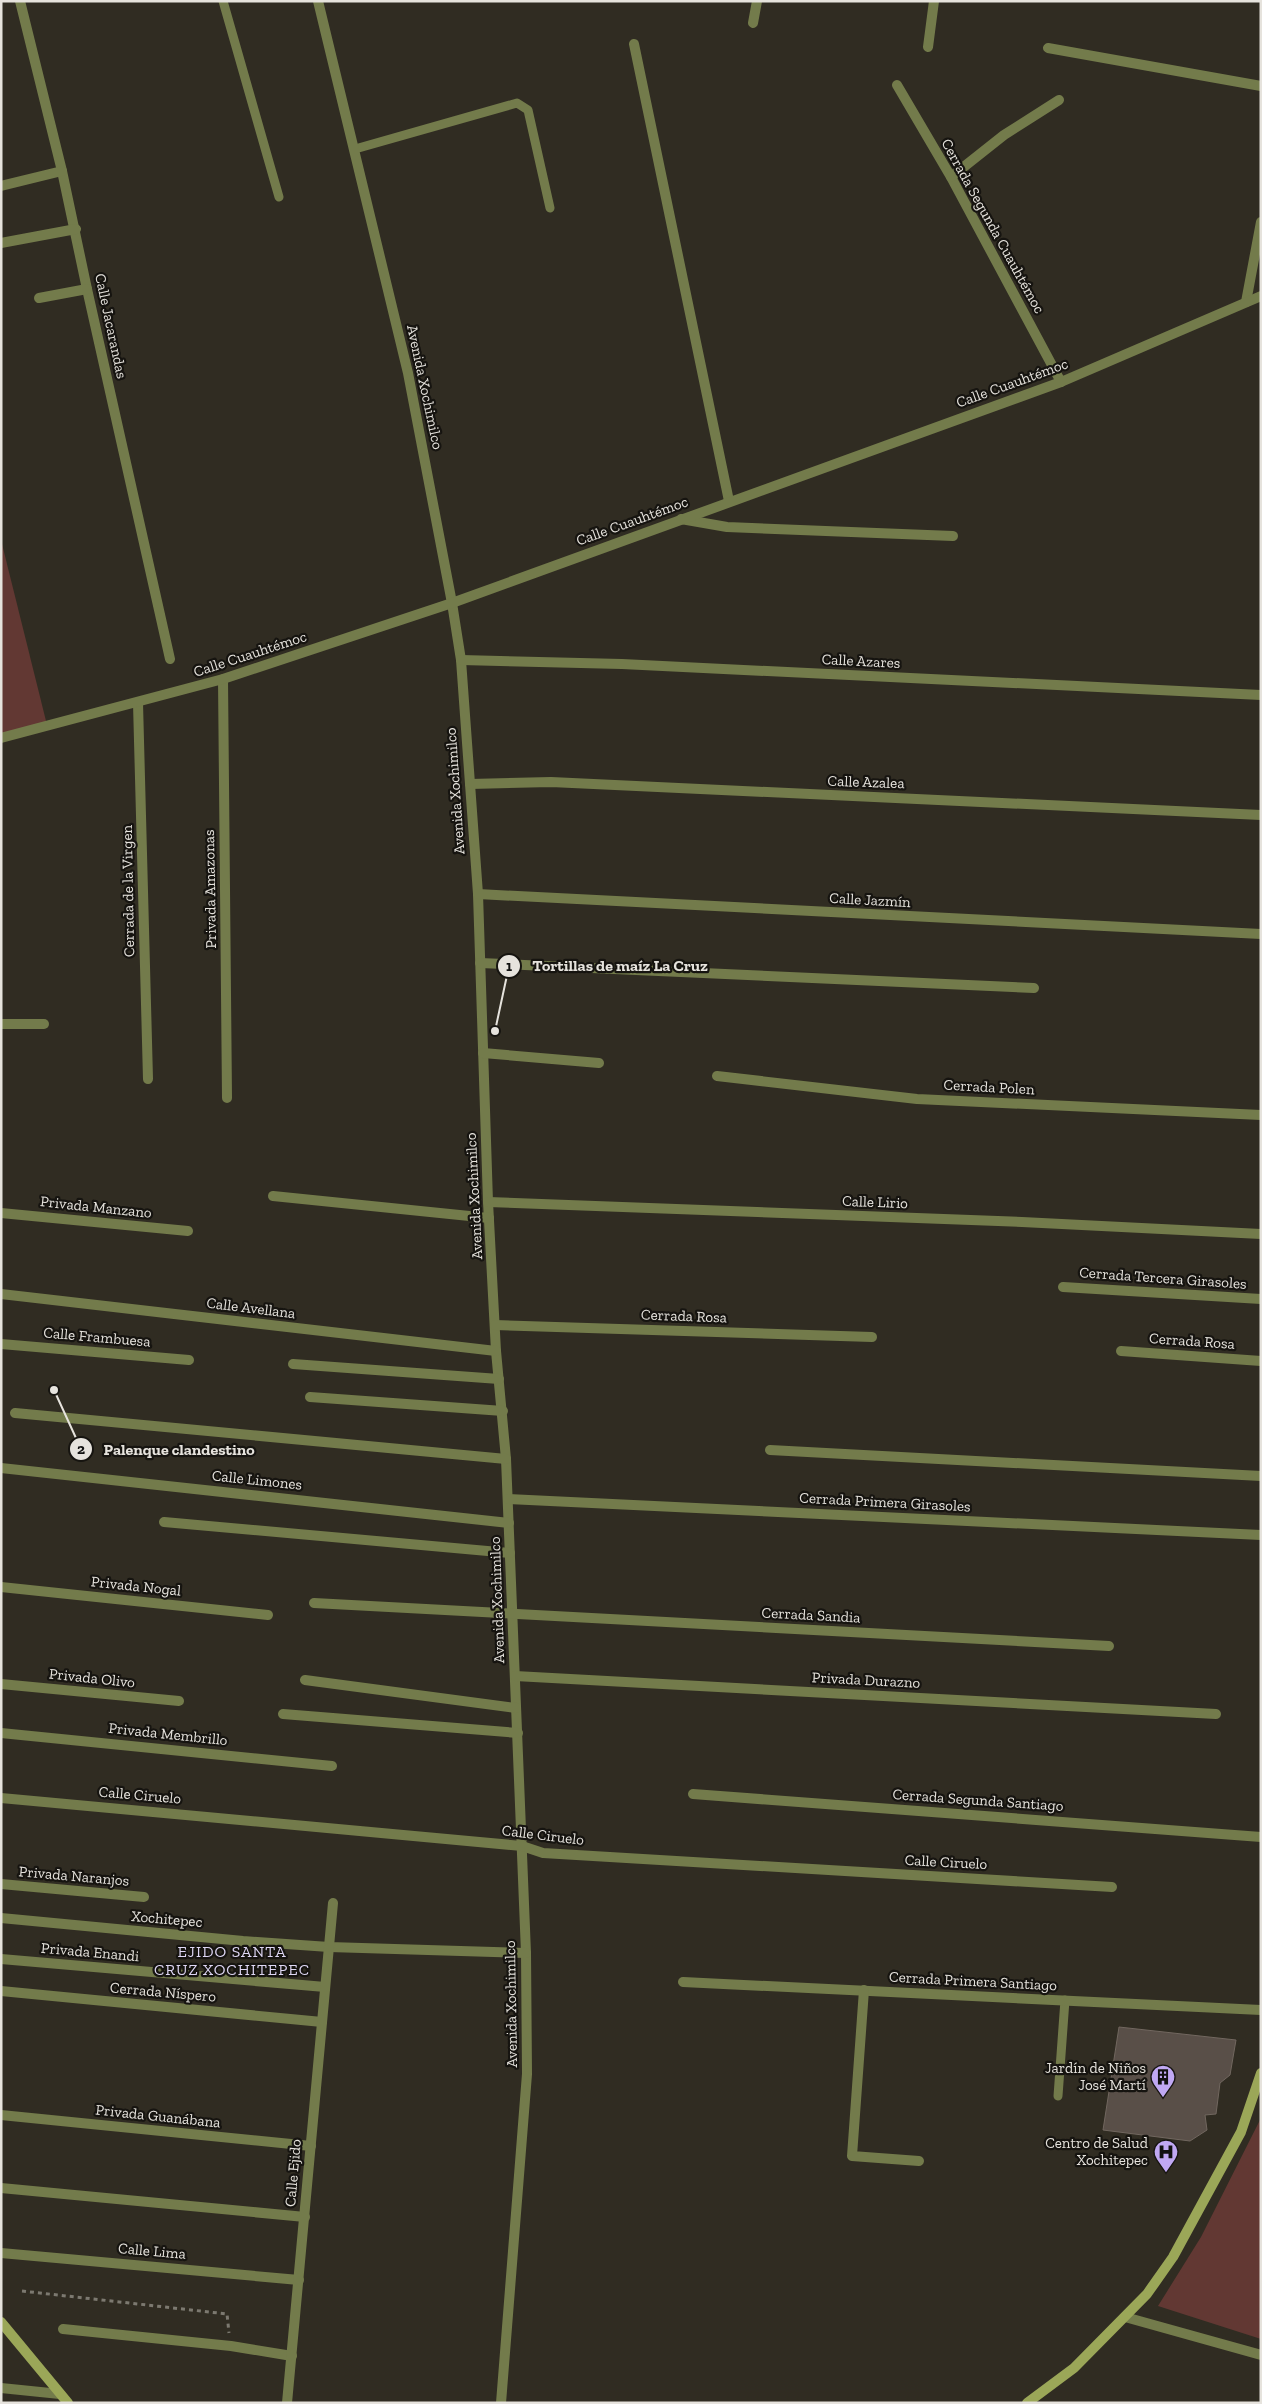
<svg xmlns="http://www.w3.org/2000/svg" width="1262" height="2404" font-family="'Zilla Slab',serif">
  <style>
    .garden { fill: #623833 }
    .building { fill: #594f48; stroke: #71675f }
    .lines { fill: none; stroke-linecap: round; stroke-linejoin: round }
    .path { stroke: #7c7970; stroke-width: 3; stroke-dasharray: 4 4; stroke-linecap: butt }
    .lane { stroke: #737b4b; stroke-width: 9 }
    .street { stroke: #737b4b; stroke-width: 10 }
    .secondary { stroke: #9ba758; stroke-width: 10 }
    .labels { text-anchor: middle; stroke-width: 4.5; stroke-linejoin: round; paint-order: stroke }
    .street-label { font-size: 15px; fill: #e6e3dd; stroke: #161410 }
    .poi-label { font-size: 15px; fill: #e6e3dd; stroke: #161410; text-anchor: end }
    .neighbourhood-label { font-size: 16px; letter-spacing: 1px; fill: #dfd7f4; stroke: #161410 }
    .leader { fill: none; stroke: #e6e3dd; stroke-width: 2 }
    .callout-dot { fill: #e6e3dd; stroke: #161410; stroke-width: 2 }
    .mark-label { font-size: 15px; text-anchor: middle; font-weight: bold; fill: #111 }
    .callout-label { font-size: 16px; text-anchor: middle; font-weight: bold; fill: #e6e3dd; stroke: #161410; stroke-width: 4.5; stroke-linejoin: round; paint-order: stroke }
  </style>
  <rect width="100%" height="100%" fill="#302c22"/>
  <g class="garden">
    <path d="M1 540 47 725 1 735Z"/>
    <path d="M1261 2118V2339L1158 2306 1201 2237Z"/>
  </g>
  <path class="building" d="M1119 2027 1236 2040 1230 2075 1220 2083 1216 2114 1205 2115 1207 2130 1190 2141 1103 2130Z"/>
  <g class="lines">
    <path class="path" d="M22 2291 227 2314 229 2333"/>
    <g class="lane">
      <path d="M223 1 279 197"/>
      <path d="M355 149 517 103 528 110 550 208"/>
      <path d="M1058 2096 1065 2000"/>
    </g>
    <g class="street">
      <path d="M20 1 62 171 87 289 170 659"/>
      <path d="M318 1 408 373 452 603 461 660 478 894 488 1202 496 1351 506 1459 526 1953 527 2074 501 2403"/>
      <path d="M753 23 757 1"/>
      <path d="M634 44 729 501"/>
      <path d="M928 47 934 1"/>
      <path d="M1048 48 1261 86"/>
      <path d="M897 85 951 177 1061 382"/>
      <path d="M951 177 1004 135 1059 100"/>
      <path d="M1 186 62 171"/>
      <path d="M1 243 76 229"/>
      <path d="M39 298 87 289"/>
      <path d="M1246 302 1261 222"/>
      <path d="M681 519 727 527 953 536"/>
      <path d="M461 660 622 664 1261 695"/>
      <path d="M223 679 227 1098"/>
      <path d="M138 703 148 1079"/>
      <path d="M1 738 223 679 452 603 1061 382 1261 296"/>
      <path d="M470 784 551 782 1261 815"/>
      <path d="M478 894 1261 934"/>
      <path d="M480 963 1034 988"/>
      <path d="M1 1024H44"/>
      <path d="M483 1053 599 1063"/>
      <path d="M717 1076 917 1099 1261 1115"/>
      <path d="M273 1196 489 1218"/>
      <path d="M488 1202 1022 1222 1261 1234"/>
      <path d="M1 1213 188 1231"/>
      <path d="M1063 1287 1261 1299"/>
      <path d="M1 1294 496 1351"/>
      <path d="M495 1325 872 1337"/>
      <path d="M1 1344 189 1360"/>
      <path d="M1121 1351 1261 1361"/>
      <path d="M293 1364 499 1379"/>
      <path d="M310 1397 503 1411"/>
      <path d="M15 1413 506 1459"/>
      <path d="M770 1450 1261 1476"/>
      <path d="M1 1468 509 1523"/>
      <path d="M508 1499 1261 1535"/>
      <path d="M164 1522 510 1553"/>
      <path d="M1 1587 268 1615"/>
      <path d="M314 1603 1109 1646"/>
      <path d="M515 1676 1216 1714"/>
      <path d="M305 1680 516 1708"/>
      <path d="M1 1684 179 1701"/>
      <path d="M283 1714 518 1733"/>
      <path d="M1 1733 332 1766"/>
      <path d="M693 1794 1261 1837"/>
      <path d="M1 1798 522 1846 543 1853 1112 1887"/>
      <path d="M1 1884 144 1897"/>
      <path d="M1 1918 243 1941 329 1947 526 1953"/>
      <path d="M1 1959 325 1987"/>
      <path d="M683 1982 1261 2010"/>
      <path d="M864 1990 852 2156 919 2161"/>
      <path d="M1 1991 322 2022"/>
      <path d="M1 2115 311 2146"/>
      <path d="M1 2188 305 2217"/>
      <path d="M1 2253 299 2280"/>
      <path d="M1125 2317 1261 2355"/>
      <path d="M63 2329 231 2346 292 2356"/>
      <path d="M1 2388 60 2394"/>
      <path d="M287 2403 333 1903"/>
    </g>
    <g class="secondary">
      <path d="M1 2322 68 2403"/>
      <path d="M1027 2403 1074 2368 1147 2294 1173 2257 1241 2132 1261 2073"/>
    </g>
  </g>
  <defs>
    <symbol id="building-pin" viewBox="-11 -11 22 30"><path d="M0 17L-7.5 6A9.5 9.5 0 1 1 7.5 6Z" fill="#c0a8f3" stroke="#161410"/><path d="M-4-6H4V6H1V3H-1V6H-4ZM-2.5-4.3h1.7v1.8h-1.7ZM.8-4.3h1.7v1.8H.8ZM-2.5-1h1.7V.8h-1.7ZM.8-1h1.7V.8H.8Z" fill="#111"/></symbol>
    <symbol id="hospital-pin" viewBox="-11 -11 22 30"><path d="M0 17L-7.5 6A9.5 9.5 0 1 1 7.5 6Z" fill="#c0a8f3" stroke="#161410"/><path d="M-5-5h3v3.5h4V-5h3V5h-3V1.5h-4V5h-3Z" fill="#111"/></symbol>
  </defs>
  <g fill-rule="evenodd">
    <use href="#building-pin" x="1149" y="2063" width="28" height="38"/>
    <use href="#hospital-pin" x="1152" y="2138" width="28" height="38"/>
  </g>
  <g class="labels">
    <g class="street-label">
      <text transform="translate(993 226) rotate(61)" y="5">Cerrada Segunda Cuauhtémoc</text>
      <text transform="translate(111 326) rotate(78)" y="5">Calle Jacarandas</text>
      <text transform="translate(1012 383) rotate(-20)" y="5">Calle Cuauhtémoc</text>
      <text transform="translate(425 387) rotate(78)" y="5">Avenida Xochimilco</text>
      <text transform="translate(632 521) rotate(-20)" y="5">Calle Cuauhtémoc</text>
      <text transform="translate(250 654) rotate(-18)" y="5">Calle Cuauhtémoc</text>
      <text transform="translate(861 661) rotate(3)" y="5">Calle Azares</text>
      <text transform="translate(866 782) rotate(2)" y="5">Calle Azalea</text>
      <text transform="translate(455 791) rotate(-94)" y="5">Avenida Xochimilco</text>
      <text transform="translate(210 889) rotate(-91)" y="5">Privada Amazonas</text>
      <text transform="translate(128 891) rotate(-91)" y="5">Cerrada de la Virgen</text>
      <text transform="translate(870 900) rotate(3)" y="5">Calle Jazmín</text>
      <text transform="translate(989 1087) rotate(3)" y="5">Cerrada Polen</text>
      <text transform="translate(474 1196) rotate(-93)" y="5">Avenida Xochimilco</text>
      <text transform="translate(875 1202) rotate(2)" y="5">Calle Lirio</text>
      <text transform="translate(96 1207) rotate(6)" y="5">Privada Manzano</text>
      <text transform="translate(1163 1278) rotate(4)" y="5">Cerrada Tercera Girasoles</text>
      <text transform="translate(251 1308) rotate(7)" y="5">Calle Avellana</text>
      <text transform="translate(684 1316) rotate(2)" y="5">Cerrada Rosa</text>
      <text transform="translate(97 1337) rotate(5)" y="5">Calle Frambuesa</text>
      <text transform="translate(1192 1341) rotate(4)" y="5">Cerrada Rosa</text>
      <text transform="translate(257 1480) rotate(6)" y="5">Calle Limones</text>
      <text transform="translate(885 1502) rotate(3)" y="5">Cerrada Primera Girasoles</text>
      <text transform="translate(136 1586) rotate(6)" y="5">Privada Nogal</text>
      <text transform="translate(497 1600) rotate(-92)" y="5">Avenida Xochimilco</text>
      <text transform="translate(811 1615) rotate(3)" y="5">Cerrada Sandia</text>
      <text transform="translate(92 1678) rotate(6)" y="5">Privada Olivo</text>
      <text transform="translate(866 1680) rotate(3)" y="5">Privada Durazno</text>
      <text transform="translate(168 1734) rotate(6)" y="5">Privada Membrillo</text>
      <text transform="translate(140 1795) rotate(5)" y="5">Calle Ciruelo</text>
      <text transform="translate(978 1800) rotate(4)" y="5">Cerrada Segunda Santiago</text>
      <text transform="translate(543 1835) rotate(7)" y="5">Calle Ciruelo</text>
      <text transform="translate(946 1862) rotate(3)" y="5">Calle Ciruelo</text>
      <text transform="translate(74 1876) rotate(5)" y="5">Privada Naranjos</text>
      <text transform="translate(167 1919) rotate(5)" y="5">Xochitepec</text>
      <text transform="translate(90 1952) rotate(5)" y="5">Privada Enandi</text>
      <text transform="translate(973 1981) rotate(3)" y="5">Cerrada Primera Santiago</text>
      <text transform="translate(163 1992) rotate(5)" y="5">Cerrada Níspero</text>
      <text transform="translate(511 2004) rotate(-91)" y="5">Avenida Xochimilco</text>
      <text transform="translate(158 2116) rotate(6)" y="5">Privada Guanábana</text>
      <text transform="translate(293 2173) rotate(-85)" y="5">Calle Ejido</text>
      <text transform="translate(152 2251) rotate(5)" y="5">Calle Lima</text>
    </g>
    <g class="poi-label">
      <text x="1146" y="2073">Jardín de Niños<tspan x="1146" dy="17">José Martí</tspan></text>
      <text x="1148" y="2148">Centro de Salud<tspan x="1148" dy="17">Xochitepec</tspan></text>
    </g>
    <g class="neighbourhood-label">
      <text x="232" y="1957">EJIDO SANTA<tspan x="232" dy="18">CRUZ XOCHITEPEC</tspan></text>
    </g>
  </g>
  <path class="leader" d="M495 1031L509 966M54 1390L81 1449"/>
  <g class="callout-dot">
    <circle cx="495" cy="1031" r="5"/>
    <circle cx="54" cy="1390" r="5"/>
    <circle cx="509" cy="966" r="12"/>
    <circle cx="81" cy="1449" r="12"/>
  </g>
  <g class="mark-label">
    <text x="509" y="971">1</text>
    <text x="81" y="1454">2</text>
  </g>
  <g class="callout-label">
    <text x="620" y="971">Tortillas de maíz La Cruz</text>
    <text x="179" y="1455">Palenque clandestino</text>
  </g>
  <rect width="1262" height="2404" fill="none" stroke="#e6e3dd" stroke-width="5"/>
</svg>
